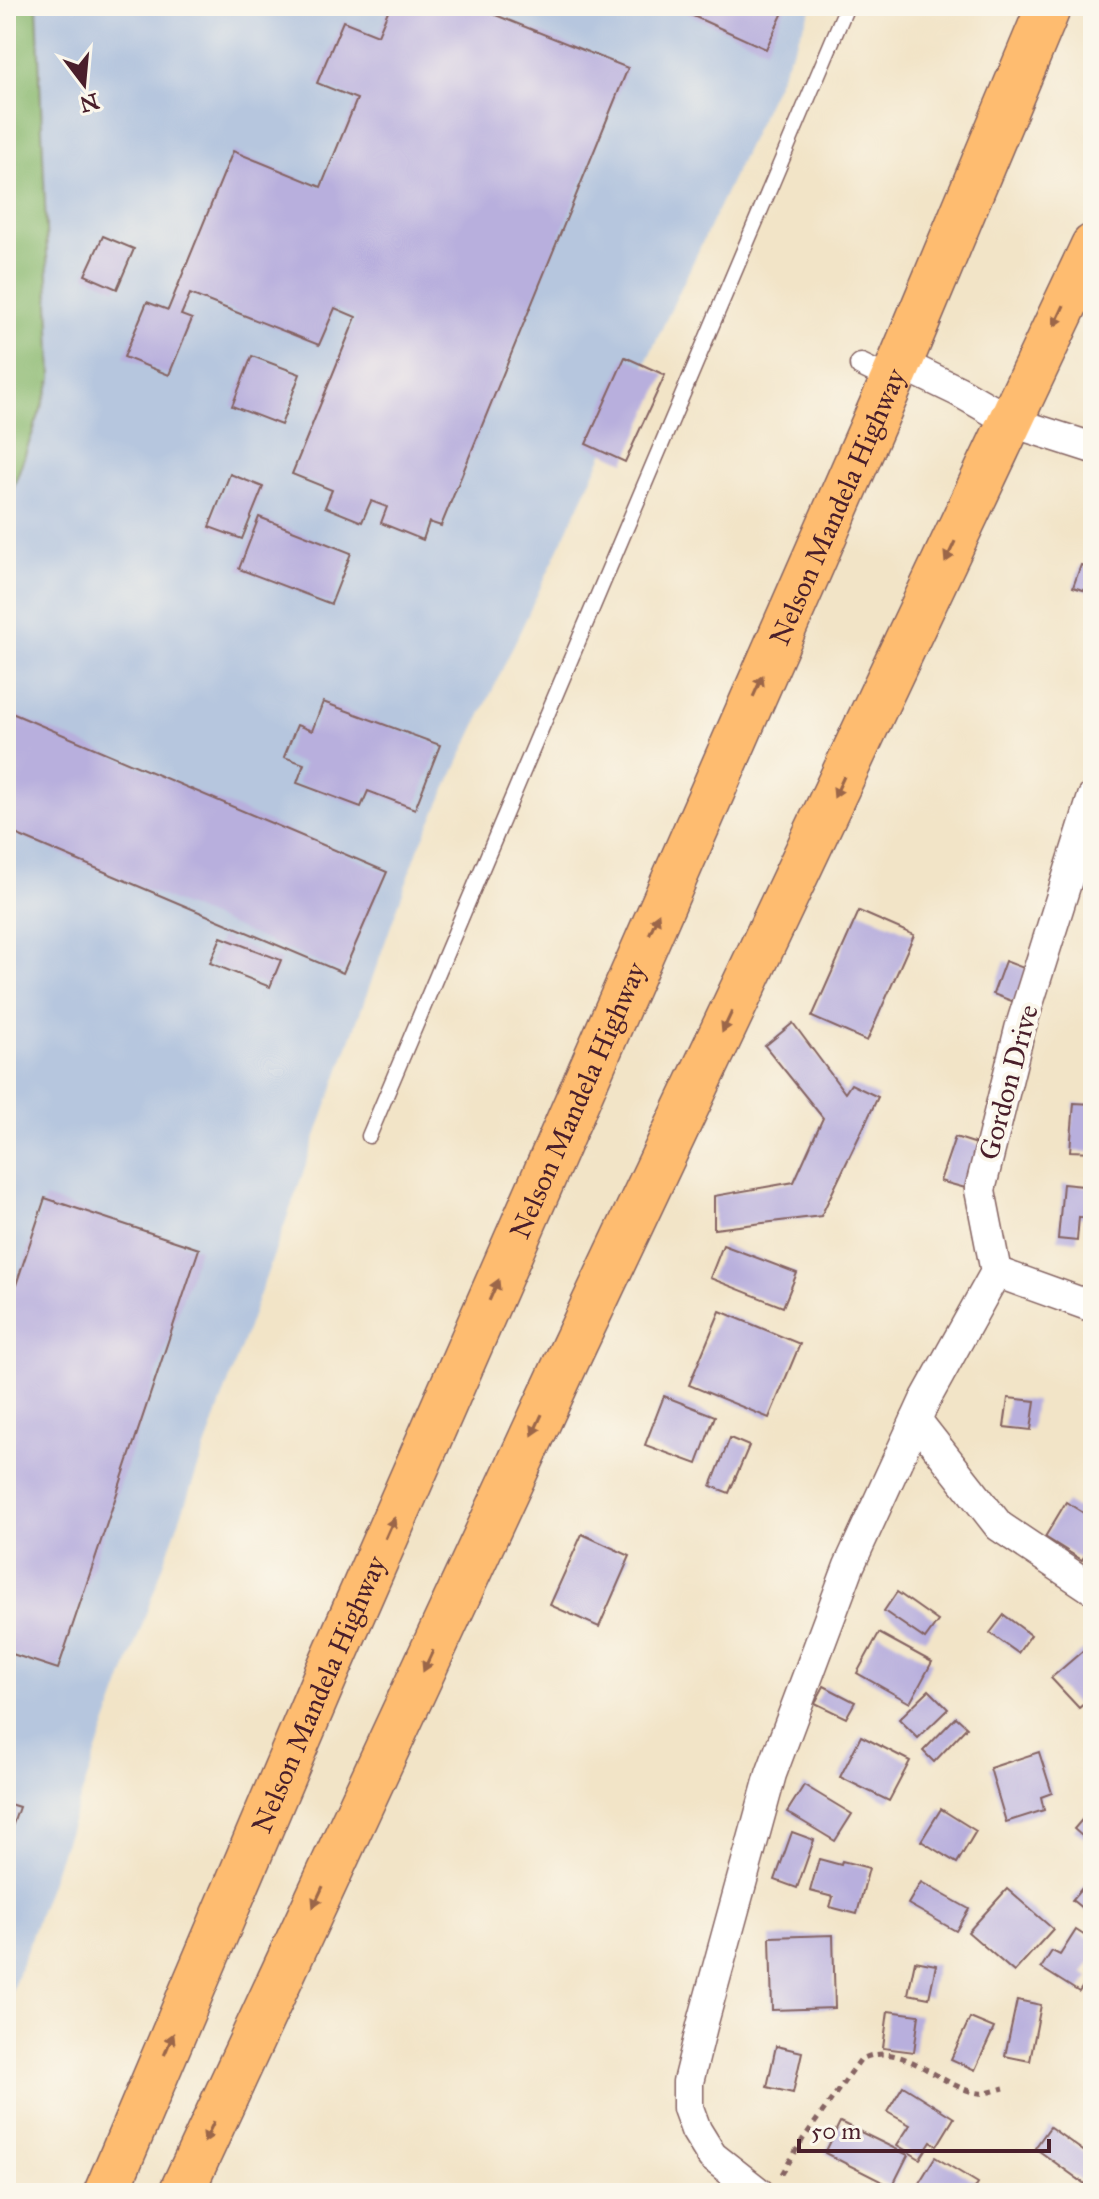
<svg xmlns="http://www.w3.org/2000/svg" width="1099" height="2199" font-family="'IM FELL Great Primer',serif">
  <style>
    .industrial { fill: #b6c6de }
    .forest { fill: #8cba72; stroke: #6b6c4e; stroke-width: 2 }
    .building { fill: #b8afdd }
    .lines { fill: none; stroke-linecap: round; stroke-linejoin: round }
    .service-casing { stroke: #856462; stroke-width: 17 }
    .pedestrian-casing { stroke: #856462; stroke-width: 25 }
    .minor-casing { stroke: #856462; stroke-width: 33 }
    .trunk-casing { stroke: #856462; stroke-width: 47 }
    .path { stroke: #856462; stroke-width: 5; stroke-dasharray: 6 6; stroke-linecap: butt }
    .service { stroke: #fff; stroke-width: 14 }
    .pedestrian { stroke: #fff; stroke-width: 22 }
    .minor { stroke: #fff; stroke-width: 30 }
    .trunk { stroke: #febc70; stroke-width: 44 }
    .oneway { fill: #9b664a }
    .labels { text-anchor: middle; stroke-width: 8; stroke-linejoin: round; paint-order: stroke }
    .street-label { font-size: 28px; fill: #4a1f2b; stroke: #fbf7ec }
  </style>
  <rect width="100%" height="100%" fill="#fbf7ec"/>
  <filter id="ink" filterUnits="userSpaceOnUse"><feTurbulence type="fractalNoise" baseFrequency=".0125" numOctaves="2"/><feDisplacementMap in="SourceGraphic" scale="16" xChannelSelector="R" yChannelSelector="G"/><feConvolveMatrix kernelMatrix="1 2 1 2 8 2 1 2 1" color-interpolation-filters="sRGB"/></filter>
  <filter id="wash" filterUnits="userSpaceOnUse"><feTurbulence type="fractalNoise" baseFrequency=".006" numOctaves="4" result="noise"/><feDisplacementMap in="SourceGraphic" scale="32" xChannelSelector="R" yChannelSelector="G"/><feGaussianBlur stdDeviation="1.8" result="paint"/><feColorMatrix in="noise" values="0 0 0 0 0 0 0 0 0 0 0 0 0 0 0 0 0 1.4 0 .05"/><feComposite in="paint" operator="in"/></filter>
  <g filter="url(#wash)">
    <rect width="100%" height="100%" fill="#f2e4c7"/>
    <path class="industrial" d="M37 6H813L419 847 6 2007V508L52 378Z"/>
    <path class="forest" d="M6 6H37L52 378 6 508Z"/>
    <g id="blocks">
      <g class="building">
        <path d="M390 6H473L628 68 441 526 429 522 423 540 381 523 387 507 371 501 362 522 325 507 332 490 292 474 356 317 335 308 319 345 190 294 181 315 192 319 169 375 124 357 147 302 168 310 233 151 321 187 357 99 317 83 343 21 378 35Z"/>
        <path d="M671 6H786L766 49Z"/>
        <path d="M103 236 134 249 117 289 85 275Z"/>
        <path d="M252 356 300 374 281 425 232 406Z"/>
        <path d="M625 357 665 375 625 462 586 444Z"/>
        <path d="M230 474 263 487 242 539 209 527Z"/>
        <path d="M259 517 351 553 331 604 239 569Z"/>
        <path d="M1081 565 1093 568V593L1073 587Z"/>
        <path d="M323 702 440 745 415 809 368 791 361 807 297 783 304 764 284 757 297 725 312 731Z"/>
        <path d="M7 711 387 872 343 973 6 830Z"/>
        <path d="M859 911 914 935 867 1041 812 1017Z"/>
        <path d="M221 937 281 960 270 987 210 963Z"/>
        <path d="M1005 961 1029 970 1017 1003 993 994Z"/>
        <path d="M793 1023 845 1093 851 1084 878 1097 821 1216 714 1229V1196L794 1182 823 1118 765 1046Z"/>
        <path d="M1074 1103 1093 1104V1152L1070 1151Z"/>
        <path d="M955 1137 983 1146 969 1189 940 1181Z"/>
        <path d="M1063 1184 1093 1187V1219L1079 1217 1077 1241 1058 1239Z"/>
        <path d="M45 1198 199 1249 58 1669 6 1652V1315Z"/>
        <path d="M723 1245 797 1273 783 1307 710 1278Z"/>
        <path d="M720 1311 800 1344 769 1418 689 1385Z"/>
        <path d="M664 1396 715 1416 697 1464 645 1445Z"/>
        <path d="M1008 1398 1035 1401 1031 1430 1004 1427Z"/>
        <path d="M730 1438 749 1446 729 1493 711 1486Z"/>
        <path d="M1066 1502 1093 1519V1542L1082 1560 1045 1537Z"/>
        <path d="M582 1534 630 1556 599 1627 550 1605Z"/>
        <path d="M897 1592 938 1621 925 1639 884 1611Z"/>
        <path d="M1004 1615 1031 1635 1018 1653 990 1633Z"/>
        <path d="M879 1633 932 1662 910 1703 857 1673Z"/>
        <path d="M1093 1642V1696L1079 1708 1051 1678Z"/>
        <path d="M824 1686 855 1702 846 1718 815 1703Z"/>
        <path d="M929 1690 948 1709 918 1738 899 1719Z"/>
        <path d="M956 1717 967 1727 934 1762 923 1751Z"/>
        <path d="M861 1736 910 1761 889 1801 840 1777Z"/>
        <path d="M1039 1752 1052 1793 1041 1797 1044 1810 1006 1822 990 1768Z"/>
        <path d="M804 1785 852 1814 835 1841 787 1812Z"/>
        <path d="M6 1803 19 1807 6 1844Z"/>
        <path d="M1093 1807V1841L1091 1844 1074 1829Z"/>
        <path d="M941 1809 976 1831 957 1863 921 1841Z"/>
        <path d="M792 1832 814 1840 797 1888 775 1880Z"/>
        <path d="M819 1859 841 1865 842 1861 869 1868 857 1914 830 1907 833 1897 810 1891Z"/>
        <path d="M1093 1875V1917L1072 1900Z"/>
        <path d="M921 1882 969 1909 956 1931 908 1904Z"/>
        <path d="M1007 1889 1053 1929 1014 1972 968 1932Z"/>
        <path d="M1076 1930 1093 1941V1957L1083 1973 1089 1977 1079 1992 1041 1968 1052 1951 1060 1955Z"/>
        <path d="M833 1935 835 2008 772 2010 770 1937Z"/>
        <path d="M915 1961 936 1965 929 1998 908 1994Z"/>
        <path d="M1017 2000 1041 2005 1030 2061 1005 2056Z"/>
        <path d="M888 2011 919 2015 914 2052 883 2048Z"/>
        <path d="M970 2018 994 2028 975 2070 951 2059Z"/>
        <path d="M776 2046 802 2052 793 2093 767 2087Z"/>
        <path d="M903 2086 954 2118 937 2146 931 2142 920 2159 897 2145 910 2125 887 2112Z"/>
        <path d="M840 2122 908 2155 892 2187 825 2153Z"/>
        <path d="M1050 2127 1093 2158V2173L1085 2184 1035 2148Z"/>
        <path d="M935 2157 978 2183 972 2193H936L919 2183Z"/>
      </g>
    </g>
  </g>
  <g filter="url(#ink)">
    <use href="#blocks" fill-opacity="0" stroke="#856462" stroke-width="2"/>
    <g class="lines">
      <defs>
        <path id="service" d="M369 1136 847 6"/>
        <path id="pedestrian" d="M861 365 892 380"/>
        <g id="minor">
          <path d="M900 363 958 391 1012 422 1093 448"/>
          <path d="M1093 797 1020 1029 980 1190 996 1272 1093 1307"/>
          <path d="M916 1420 999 1526 1093 1589"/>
          <path d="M759 2193 712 2156 696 2130 688 2108V2082L703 2022 771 1774 849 1566 925 1400 996 1272"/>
        </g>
        <g id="trunk">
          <path id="s1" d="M106 2193 325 1677 900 363 1049 6"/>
          <path d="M181 2193 570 1354 1093 246"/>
        </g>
      </defs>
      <use href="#service" class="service-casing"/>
      <use href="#pedestrian" class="pedestrian-casing"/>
      <use href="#minor" class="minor-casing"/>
      <use href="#trunk" class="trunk-casing"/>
      <path class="path" d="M782 2174 803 2139 860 2060C901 2037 940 2088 979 2093 986 2094 996 2090 1004 2088"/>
      <use href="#service" class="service"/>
      <use href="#pedestrian" class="pedestrian"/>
      <use href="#minor" class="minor"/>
      <use href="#trunk" class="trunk"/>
    </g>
    <defs><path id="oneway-solid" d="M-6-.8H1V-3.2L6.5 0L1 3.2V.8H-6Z" transform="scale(2)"/></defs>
    <g class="oneway">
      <use href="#oneway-solid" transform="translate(1059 316) rotate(115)"/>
      <use href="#oneway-solid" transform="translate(950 552) rotate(115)"/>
      <use href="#oneway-solid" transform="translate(758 686) rotate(-66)"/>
      <use href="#oneway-solid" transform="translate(839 787) rotate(115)"/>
      <use href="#oneway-solid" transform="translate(654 924) rotate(-66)"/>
      <use href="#oneway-solid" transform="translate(727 1022) rotate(115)"/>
      <use href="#oneway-solid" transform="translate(494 1290) rotate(-66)"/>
      <use href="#oneway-solid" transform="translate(537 1425) rotate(115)"/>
      <use href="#oneway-solid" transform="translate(390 1528) rotate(-66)"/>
      <use href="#oneway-solid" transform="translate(428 1661) rotate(115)"/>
      <use href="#oneway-solid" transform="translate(318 1897) rotate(115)"/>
      <use href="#oneway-solid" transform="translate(169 2044) rotate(-67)"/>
      <use href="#oneway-solid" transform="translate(209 2132) rotate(115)"/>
    </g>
  </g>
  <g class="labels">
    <g class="street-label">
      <text dy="10" stroke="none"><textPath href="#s1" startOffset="1838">Nelson Mandela Highway</textPath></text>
      <text transform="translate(1008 1082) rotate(-75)" y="10">Gordon Drive</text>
      <text dy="10" stroke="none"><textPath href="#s1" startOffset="1190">Nelson Mandela Highway</textPath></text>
      <text dy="10" stroke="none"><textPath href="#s1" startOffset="542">Nelson Mandela Highway</textPath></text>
    </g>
  </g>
  <rect width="1099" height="2199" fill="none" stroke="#fbf7ec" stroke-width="32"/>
  <g transform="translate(84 84) rotate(164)" stroke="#fbf7ec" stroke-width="6" paint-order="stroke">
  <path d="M0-6L14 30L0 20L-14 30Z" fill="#4a1f2b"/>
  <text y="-12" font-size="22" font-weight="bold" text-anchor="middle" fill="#4a1f2b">N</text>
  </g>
  <path d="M799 2139v12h250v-12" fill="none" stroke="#4a1f2b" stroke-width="4"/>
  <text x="811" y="2139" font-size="24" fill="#4a1f2b" stroke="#fbf7ec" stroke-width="6" paint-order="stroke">50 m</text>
</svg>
